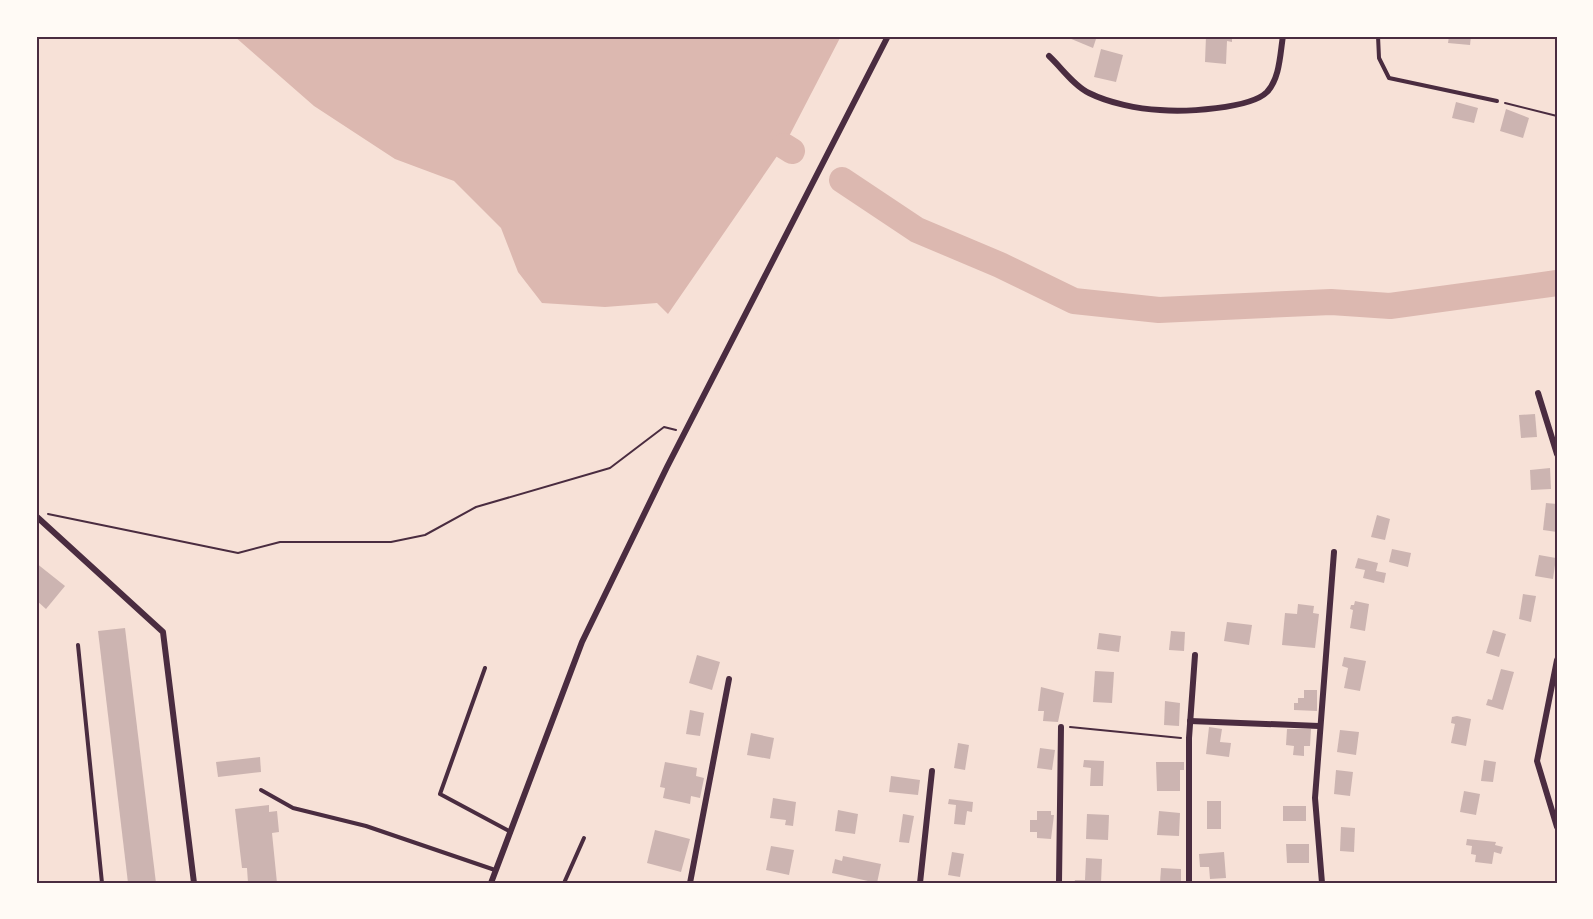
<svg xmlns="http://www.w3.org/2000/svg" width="1593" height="919" font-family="'Open Sans',sans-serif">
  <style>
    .water { fill: #dcb8b0 }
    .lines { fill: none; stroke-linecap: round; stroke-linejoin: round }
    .river { stroke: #dcb8b0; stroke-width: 26 }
    .building { fill: #ccb4b1 }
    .path { stroke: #4a2c40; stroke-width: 2 }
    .service { stroke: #4a2c40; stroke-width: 4 }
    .minor { stroke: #4a2c40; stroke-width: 6 }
    .neatline { fill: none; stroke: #4a2c40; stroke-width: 2 }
  </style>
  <rect width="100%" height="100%" fill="#f7e1d7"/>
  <path class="water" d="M234 36H841L784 146 668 314 657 303 605 307 542 303 518 272 501 228 454 181 395 159 314 106Z"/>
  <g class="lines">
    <g class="river">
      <path d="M784 146 792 151"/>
      <path d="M842 180 917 230 1000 265 1074 301 1159 310 1331 302 1390 306 1557 283"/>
    </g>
  </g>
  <g class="building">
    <path d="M1069 36H1097L1093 48 1069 38Z"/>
    <path d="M1206 36H1232V42L1227 41 1226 64 1205 62Z"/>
    <path d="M1449 36H1471L1470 45 1448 43Z"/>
    <path d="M1101 49 1123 55 1116 82 1094 77Z"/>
    <path d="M1456 102 1478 108 1474 123 1452 118Z"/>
    <path d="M1506 109 1529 118 1523 138 1500 131Z"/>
    <path d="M1535 414 1537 437 1521 438 1519 415Z"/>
    <path d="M1550 468 1551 489 1531 490 1530 470Z"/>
    <path d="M1546 503 1557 504V532L1543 530Z"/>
    <path d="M1377 515 1390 519 1385 540 1371 537Z"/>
    <path d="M1392 549 1411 553 1408 567 1389 562Z"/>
    <path d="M1539 555 1556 558 1553 579 1535 576Z"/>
    <path d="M1358 558 1378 563 1376 571 1386 573 1384 583 1363 578 1365 570 1355 568Z"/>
    <path d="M36 563 65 586 46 609 36 600Z"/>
    <path d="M1523 594 1536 596 1531 622 1519 619Z"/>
    <path d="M1355 601 1369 604 1365 631 1350 628 1353 610 1350 609 1351 605H1354Z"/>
    <path d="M1298 604 1314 606 1313 613 1319 614 1315 648 1282 645 1285 613 1297 614Z"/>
    <path d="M1227 622 1252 625 1249 645 1224 641Z"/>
    <path d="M125 628 156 883H128L98 631Z"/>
    <path d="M1493 630 1506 634 1499 657 1486 653Z"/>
    <path d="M1171 631 1185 632 1184 651 1169 650Z"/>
    <path d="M1099 633 1121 636 1119 652 1097 649Z"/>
    <path d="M697 655 720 662 712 690 689 683Z"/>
    <path d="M1344 657 1366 661 1360 691 1344 688 1348 668 1342 666Z"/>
    <path d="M1501 669 1514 672 1503 710 1486 705 1488 699 1492 700Z"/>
    <path d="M1095 671 1114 672 1112 703 1093 702Z"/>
    <path d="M1041 687 1064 693 1058 722 1043 721 1044 711H1038Z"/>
    <path d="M1304 690H1317V711L1294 710V703H1298V698H1304Z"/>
    <path d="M1165 701 1180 703 1179 726 1164 725Z"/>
    <path d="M690 710 704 713 700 736 686 734Z"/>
    <path d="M1457 716 1471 719 1466 746 1451 743 1455 724 1451 723 1452 717Z"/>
    <path d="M1209 727 1222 729 1220 742 1231 743 1229 757 1206 754Z"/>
    <path d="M1287 729H1311L1310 746H1304V756L1293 755 1294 746 1286 745Z"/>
    <path d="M1340 730 1359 732 1356 755 1337 752Z"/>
    <path d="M751 733 774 738 770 759 747 755Z"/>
    <path d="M958 743 969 745 965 770 954 768Z"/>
    <path d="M1040 748 1055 750 1052 770 1037 768Z"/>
    <path d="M260 757 261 772 218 777 216 762Z"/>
    <path d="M1084 760 1104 761 1103 786H1090L1091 768 1083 767Z"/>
    <path d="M1484 760 1496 762 1493 782 1481 781Z"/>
    <path d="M665 762 697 768 696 776 704 778 700 798 691 796 690 804 663 798 665 788 660 787Z"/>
    <path d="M1156 762H1184V770H1180V791H1157Z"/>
    <path d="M1336 770 1353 772 1350 796 1334 794Z"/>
    <path d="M891 776 920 780 918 795 889 792Z"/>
    <path d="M1464 791 1480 794 1476 815 1460 812Z"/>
    <path d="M773 798 796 802 793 826 785 825 786 820 770 818Z"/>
    <path d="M949 799 973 802 972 812 967 811 965 825 954 824 956 805 948 804Z"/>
    <rect x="1207" y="801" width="14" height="28"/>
    <path d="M269 805V812L277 811 279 832 272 833 277 883H248L247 868H242L235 809Z"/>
    <rect x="1283" y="806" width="23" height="15"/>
    <path d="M838 810 858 814 855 834 835 831Z"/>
    <path d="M1037 811H1051V815H1054L1051 839 1037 838V832H1030V820H1037Z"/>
    <path d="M1159 811 1180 813 1179 836 1157 835Z"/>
    <path d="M903 814 914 816 909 843 899 842Z"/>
    <path d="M1087 814 1109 815 1108 840 1086 839Z"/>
    <path d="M1341 827 1355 828 1354 852 1340 851Z"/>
    <path d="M655 830 690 839 681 872 647 863Z"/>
    <path d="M1467 839 1496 842 1495 845 1503 847 1501 854 1494 852 1492 864 1475 862 1476 855 1471 854 1472 846 1466 845Z"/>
    <path d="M1286 844H1309V863H1287Z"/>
    <path d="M771 846 794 850 789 875 766 870Z"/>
    <path d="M952 852 964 854 960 877 948 875Z"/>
    <path d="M1224 852 1226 878 1210 879 1209 867H1200L1199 854Z"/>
    <path d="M843 856 881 864 877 883 832 873 835 859 842 861Z"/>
    <path d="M1086 858 1102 859 1101 883H1074L1075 880H1085Z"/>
    <path d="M1161 868 1181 869V883H1160Z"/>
  </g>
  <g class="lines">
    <g class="path">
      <path d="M1505 103 1557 116"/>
      <path d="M48 514 238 553 280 542H391L425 535 476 507 610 468 664 427 676 430"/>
      <path d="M1070 727 1181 738"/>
    </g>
    <g class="service">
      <path d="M1378 36 1379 58 1389 78 1497 101"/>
      <path d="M78 645 102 883"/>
      <path d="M485 668 440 794 511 832"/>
      <path d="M261 790 293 808 366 826 495 870"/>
      <path d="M564 883 584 838"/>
    </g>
    <g class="minor">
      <path d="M1049 56C1061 67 1074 86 1089 93 1109 103 1138 109 1160 110 1184 112 1250 109 1267 92 1280 78 1280 54 1283 36"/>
      <path d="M1538 393 1557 454"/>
      <path d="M36 516 163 632 194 883"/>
      <path d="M1557 660 1537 761 1557 827"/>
      <path d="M1190 721 1319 726"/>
      <path d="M491 883 582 642 667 467 888 36"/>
      <path d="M690 883 729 679"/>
      <path d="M920 883 932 771"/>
      <path d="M1059 883 1061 727"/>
      <path d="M1189 883V738L1195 655"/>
      <path d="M1322 883 1315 798 1334 552"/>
    </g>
  </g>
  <rect width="1593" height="919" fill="none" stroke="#fffaf5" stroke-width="75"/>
  <rect x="38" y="38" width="1518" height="844" class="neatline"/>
</svg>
